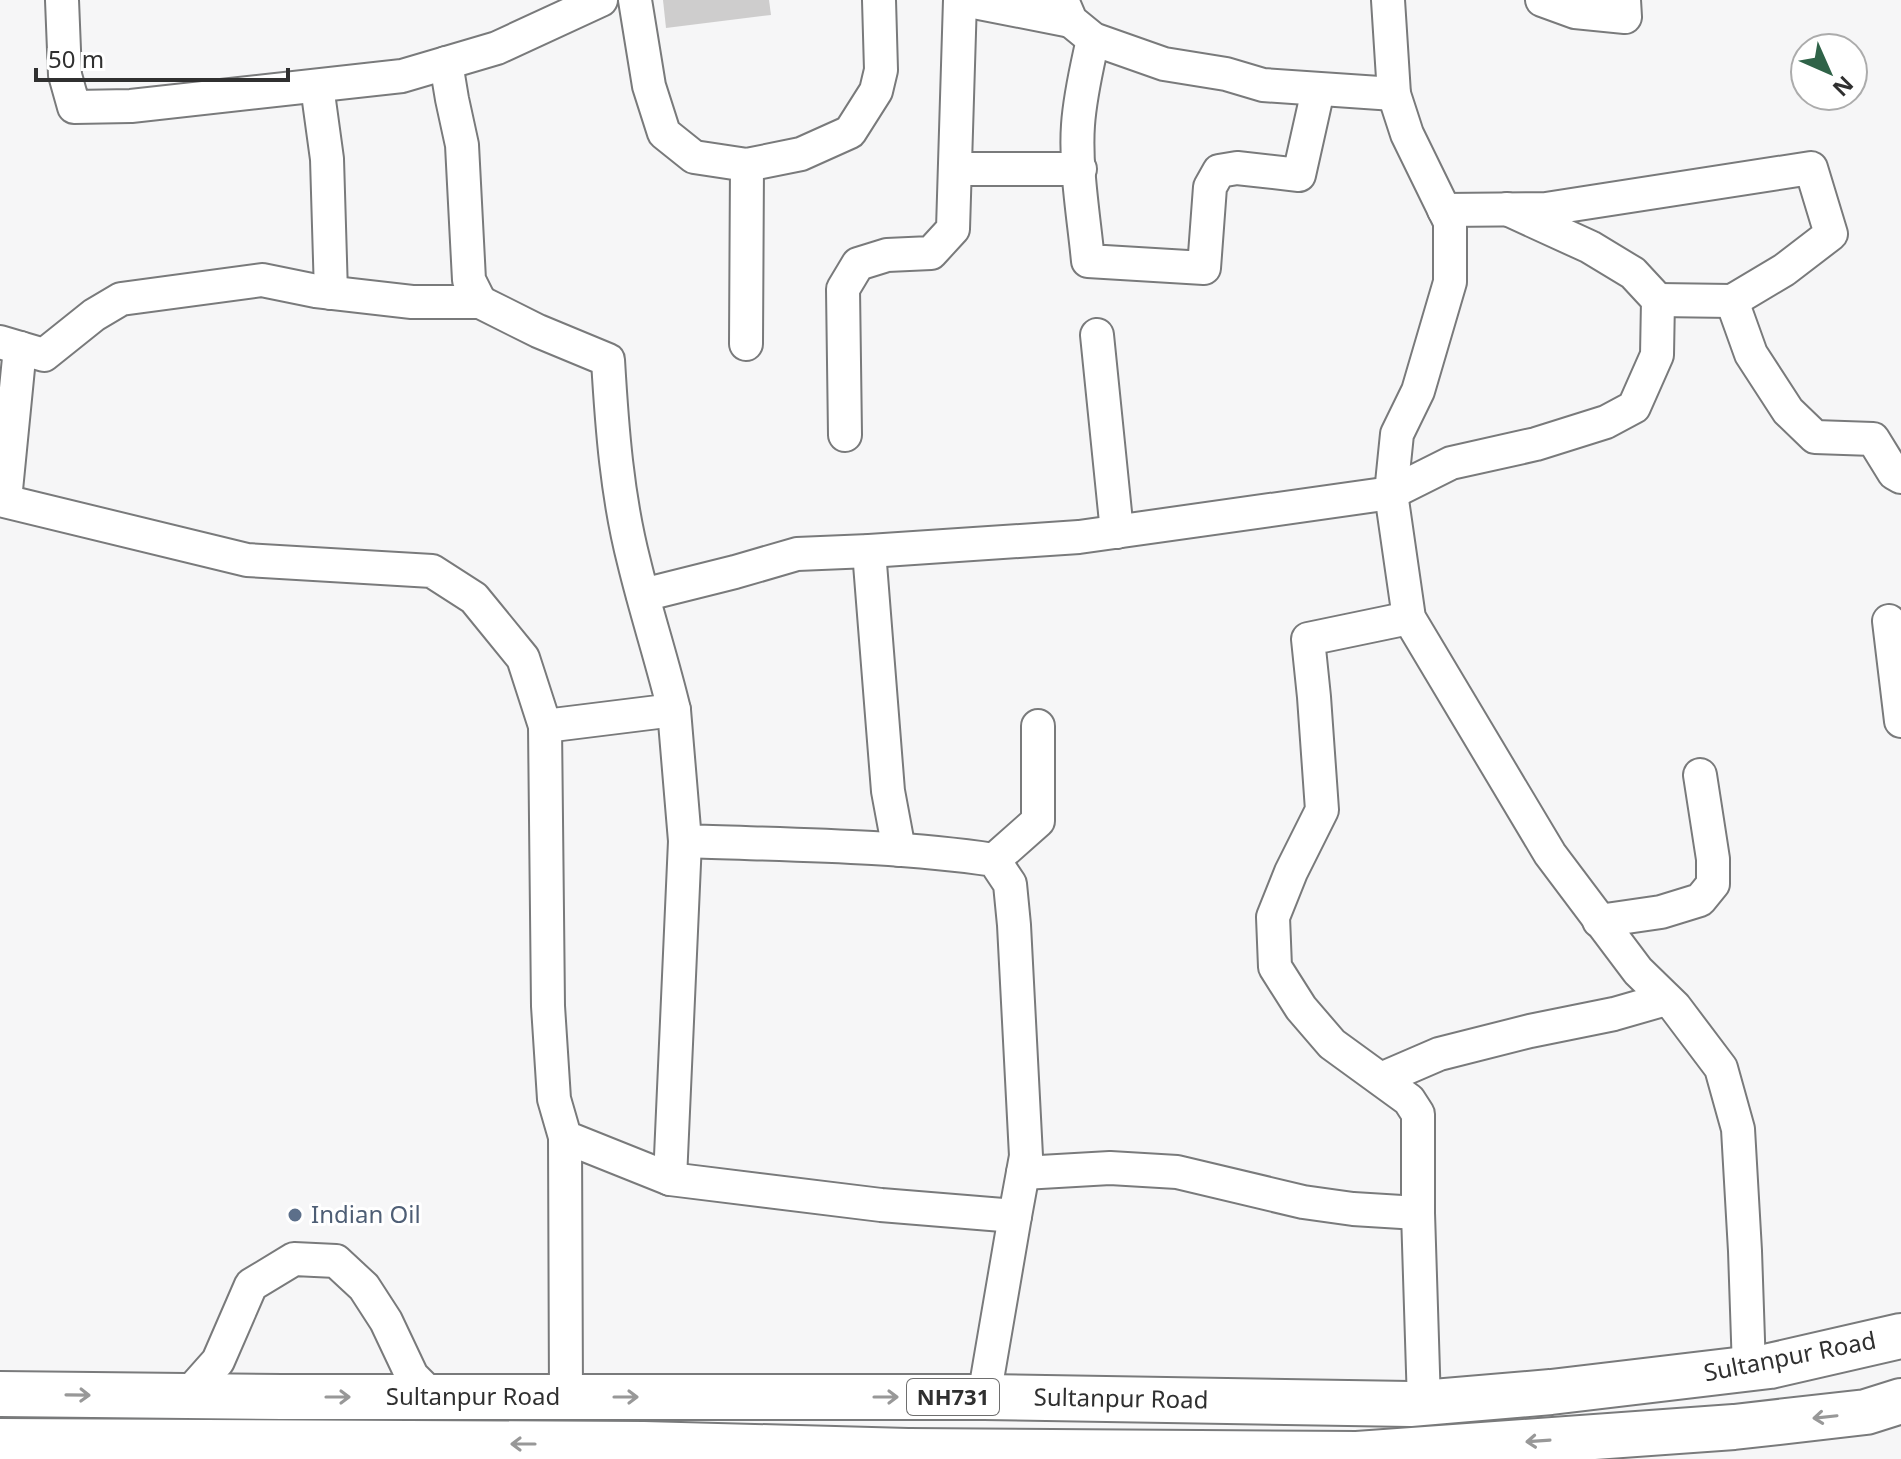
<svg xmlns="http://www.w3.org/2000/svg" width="1901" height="1459" font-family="'Noto Sans',sans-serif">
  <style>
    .building { fill: #cecdcd }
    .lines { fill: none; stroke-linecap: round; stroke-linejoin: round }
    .street-casing { stroke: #797a7b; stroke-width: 36 }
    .highway-casing { stroke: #797a7b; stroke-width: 48 }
    .street { stroke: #fff; stroke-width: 32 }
    .highway { stroke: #fff; stroke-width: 44 }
    .oneway { stroke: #989898 }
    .service-dot { fill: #5c6f8a; stroke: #fff; stroke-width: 3 }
    .labels { text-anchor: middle; stroke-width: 6; stroke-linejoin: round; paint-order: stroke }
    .shield { fill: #fff; stroke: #6e6e6e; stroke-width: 2 }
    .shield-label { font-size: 22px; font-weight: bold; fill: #303030 }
    .service-label { font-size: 24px; fill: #4e5e75; stroke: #fff; text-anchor: start }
    .street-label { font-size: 24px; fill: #303030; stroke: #fff }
  </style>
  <rect width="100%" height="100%" fill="#f6f6f7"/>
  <path class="building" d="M663 0H769L771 15 666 28Z"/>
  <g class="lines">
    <defs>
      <g id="street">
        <path d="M62 0 65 75 74 107 131 106 402 76 497 48 601 0"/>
        <path d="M635 0 649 86 664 133 694 157 747 165 801 154 850 132 876 91 881 70 879 0"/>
        <path d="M964 0 1071 21"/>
        <path d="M1062 0 1071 21 1093 39 1164 64 1226 74 1263 85 1394 94"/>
        <path d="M1388 0 1394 94 1407 134 1450 222V282L1418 391 1397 434 1391 493 1409 618 1550 854 1638 971 1675 1007 1721 1068 1738 1129 1745 1251 1749 1369"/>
        <path d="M1542 0 1575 12 1625 17 1624 0"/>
        <path d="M1093 39C1087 67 1080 95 1078 125 1075 167 1084 219 1088 261L1204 268 1210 187 1219 171 1237 168 1299 175 1318 90"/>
        <path d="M446 63 452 99 462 145 469 280 480 302"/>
        <path d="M317 86 327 159 331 293"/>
        <path d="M955 169H1080"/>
        <path d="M1444 210 1546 209 1811 168 1831 234 1784 270 1732 301 1658 300"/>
        <path d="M1732 301 1751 354 1788 411 1815 437 1873 439 1894 473 1901 477"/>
        <path d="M1097 335 1117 532"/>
        <path d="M0 342 44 355 94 315 121 299 262 280 316 291 412 302H480L538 331 608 360C612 428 617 496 634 562 646 612 662 660 674 710L545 726"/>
        <path d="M746 344 747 165"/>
        <path d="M845 435 843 289 858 264 887 255 931 253 953 229 960 0"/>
        <path d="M0 500 247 560 432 571 474 598 523 658 545 726 548 1006 554 1099 565 1137 670 1179 881 1205 1015 1216 1026 1156 1014 925 1010 884 994 860C892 845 788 845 685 841L674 710"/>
        <path d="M5 500 20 348"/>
        <path d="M869 551 888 791 899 850"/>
        <path d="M643 595 735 572 797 554 869 551 1079 537 1391 493 1451 463 1536 444 1606 422 1634 407 1657 355 1658 300 1633 273 1590 247 1507 209"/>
        <path d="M1409 618 1308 639 1314 697 1322 810 1291 872 1273 917 1275 967 1301 1008 1332 1044 1409 1100 1418 1114V1213L1424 1403"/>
        <path d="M1889 621 1901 721"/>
        <path d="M994 860 1038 821V726"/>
        <path d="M1599 921 1661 912 1700 900 1713 884V859L1700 775"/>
        <path d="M1381 1079 1439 1054 1530 1031 1614 1014 1666 999"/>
        <path d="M565 1137 566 1397"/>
        <path d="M1023 1173 1110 1168 1177 1172 1303 1202 1353 1209 1418 1213"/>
        <path d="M670 1179 685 841"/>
        <path d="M186 1397 218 1361 251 1285 294 1259 336 1261 364 1287 386 1321 412 1376 433 1397"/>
        <path d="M984 1397 1015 1216"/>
      </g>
      <g id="highway">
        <path d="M0 1394 282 1397H984L1410 1404 1551 1392 1770 1366 1901 1336"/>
        <path d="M0 1441 644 1444 908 1451 1357 1454 1734 1427 1866 1412 1901 1401"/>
      </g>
    </defs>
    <use href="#street" class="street-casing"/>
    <use href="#highway" class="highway-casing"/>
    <use href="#street" class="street"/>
    <use href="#highway" class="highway"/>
  </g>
  <defs><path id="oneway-shaft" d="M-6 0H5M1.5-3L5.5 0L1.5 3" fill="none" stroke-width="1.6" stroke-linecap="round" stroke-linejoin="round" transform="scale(2)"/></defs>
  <g class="oneway">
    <use href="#oneway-shaft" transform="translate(78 1395) rotate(1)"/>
    <use href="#oneway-shaft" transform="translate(338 1397)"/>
    <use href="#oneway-shaft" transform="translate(626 1397)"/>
    <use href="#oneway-shaft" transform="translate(886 1397)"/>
    <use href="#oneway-shaft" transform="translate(1825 1417) rotate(174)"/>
    <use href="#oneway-shaft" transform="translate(1538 1441) rotate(176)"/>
    <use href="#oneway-shaft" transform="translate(523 1444) rotate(-180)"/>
  </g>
  <circle class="service-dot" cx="295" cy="1215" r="8"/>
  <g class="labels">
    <rect class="shield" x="907" y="1379" width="92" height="36" rx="6"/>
    <g class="shield-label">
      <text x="953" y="1405">NH731</text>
    </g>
    <g class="service-label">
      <text x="311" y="1223">Indian Oil</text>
    </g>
    <g class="street-label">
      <text transform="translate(1790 1357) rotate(-11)" y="8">Sultanpur Road</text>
      <text x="473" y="1405">Sultanpur Road</text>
      <text transform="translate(1121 1399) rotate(1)" y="8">Sultanpur Road</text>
    </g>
  </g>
  <g transform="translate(1829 72) rotate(135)"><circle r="38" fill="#ffffff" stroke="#acacac" stroke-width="2"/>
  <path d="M0-6L14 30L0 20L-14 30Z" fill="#2f6348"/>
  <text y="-12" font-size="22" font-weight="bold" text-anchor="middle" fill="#303030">N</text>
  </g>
  <path d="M36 68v12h252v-12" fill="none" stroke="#303030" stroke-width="4"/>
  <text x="48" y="68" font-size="24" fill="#303030" stroke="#ffffff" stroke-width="6" paint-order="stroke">50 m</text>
</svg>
